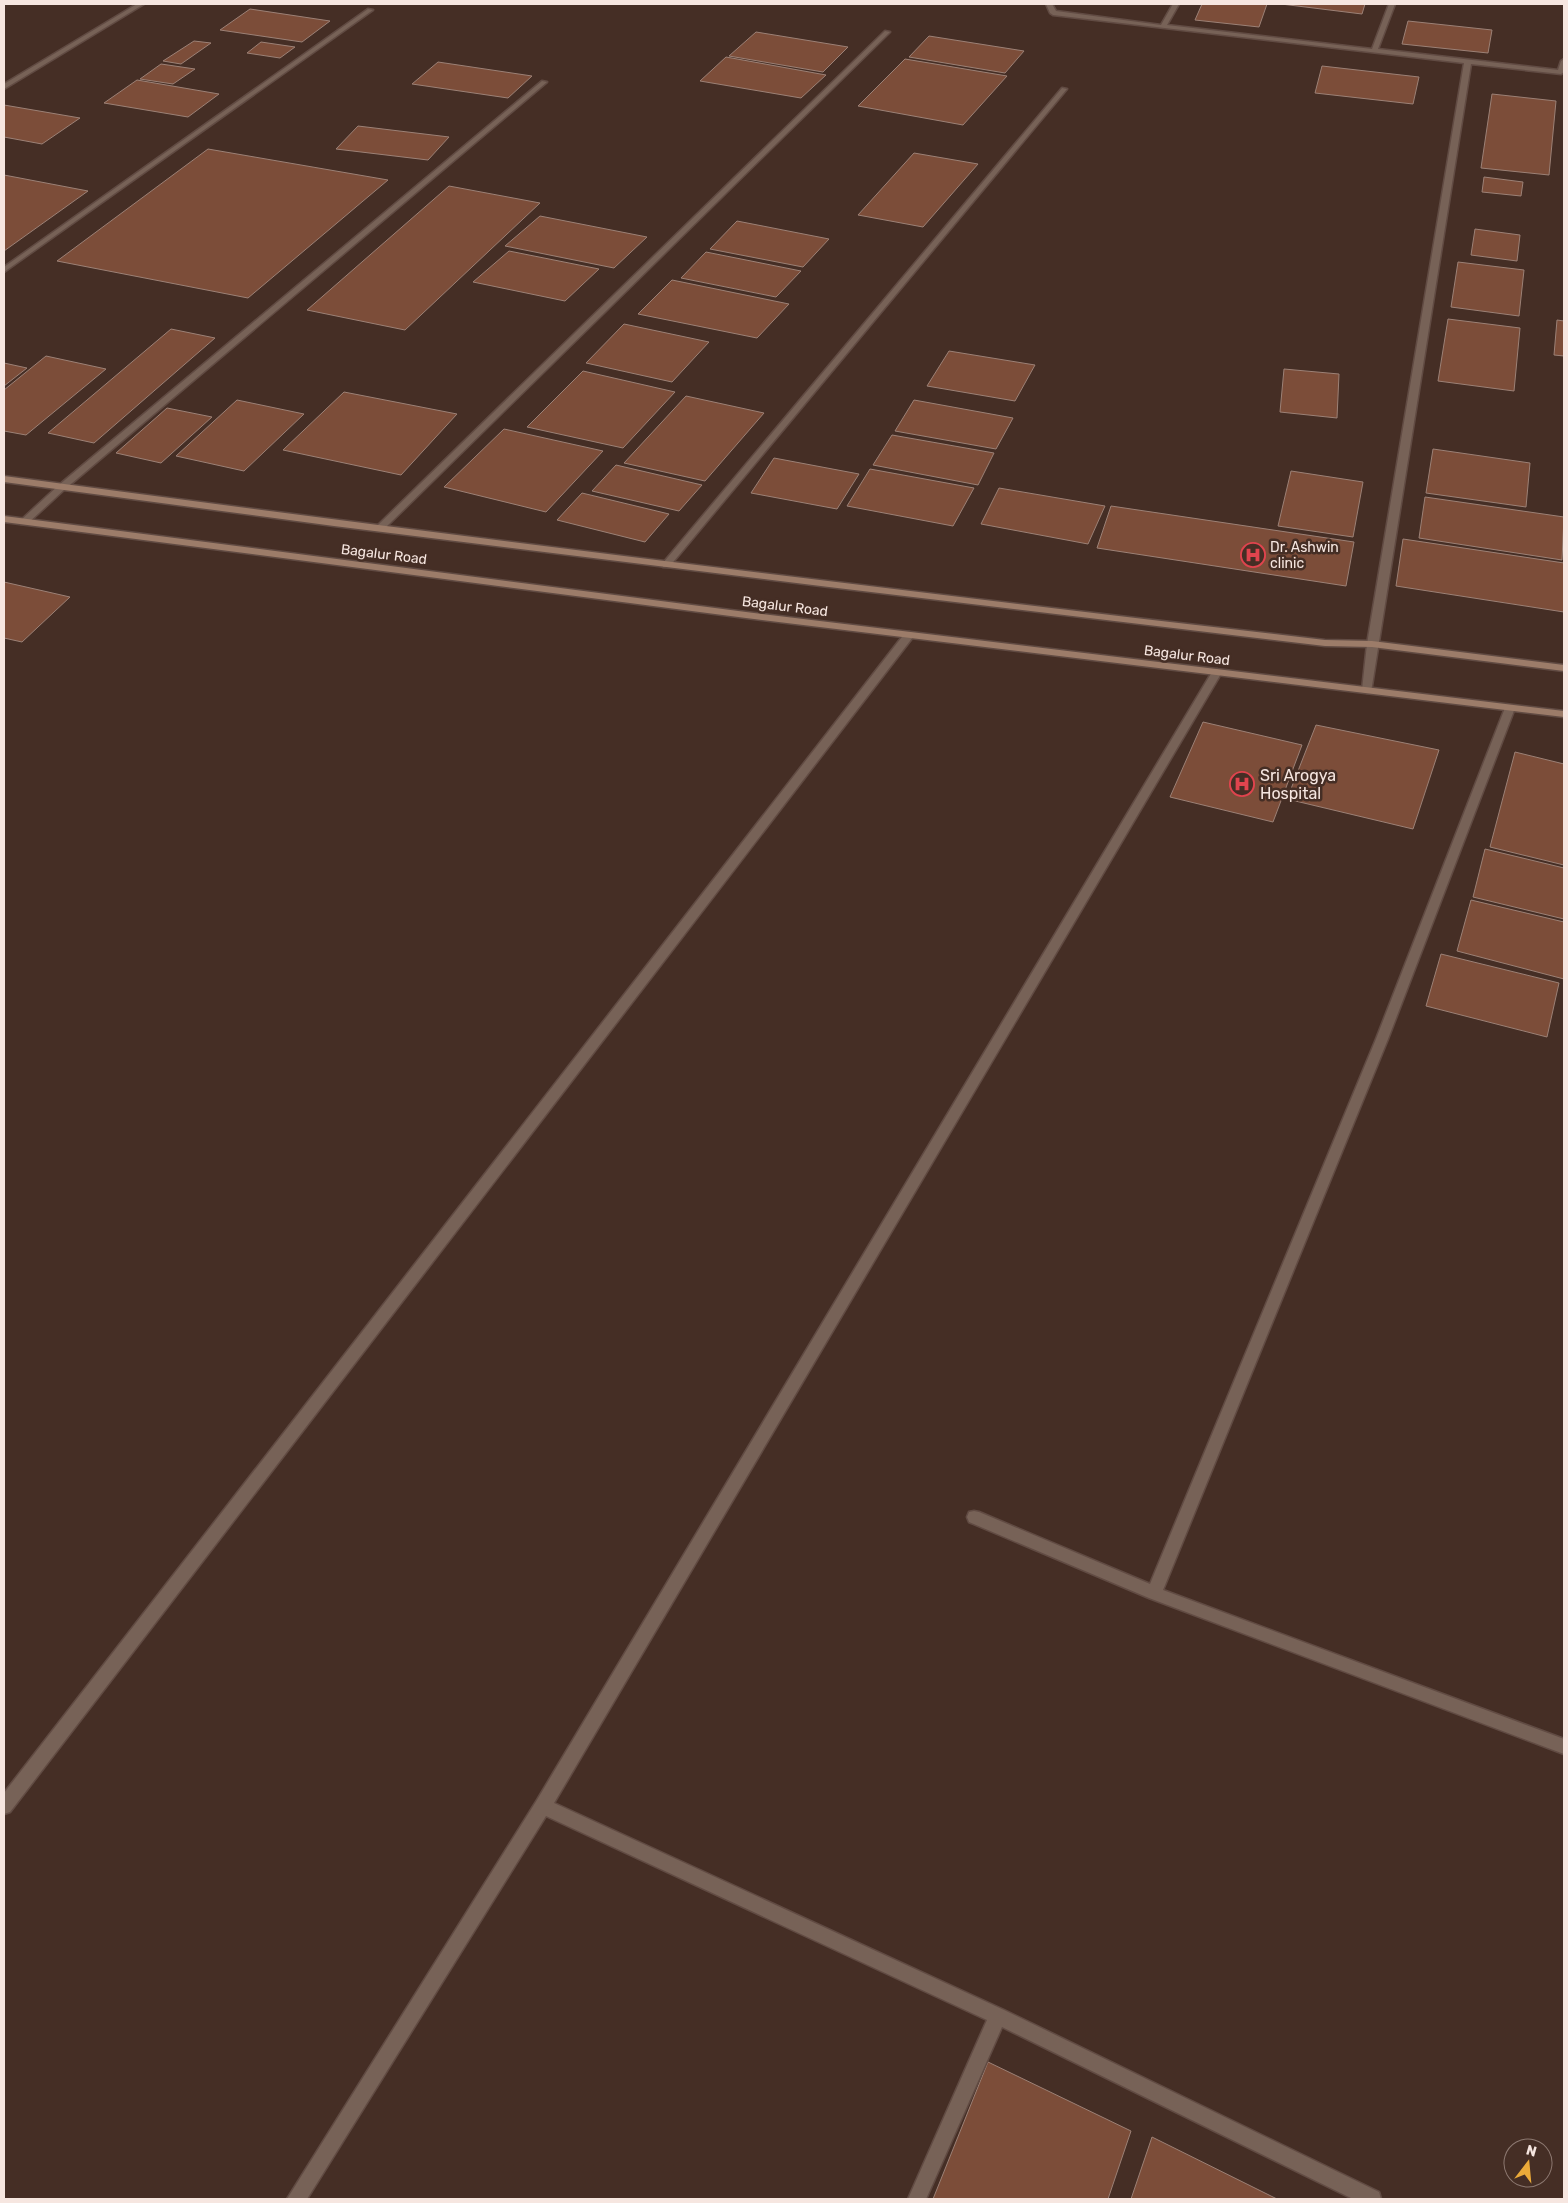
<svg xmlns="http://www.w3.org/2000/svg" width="1568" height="2203" font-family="Rubik,sans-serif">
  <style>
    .building { fill: #7c4d39; stroke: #9c8176 }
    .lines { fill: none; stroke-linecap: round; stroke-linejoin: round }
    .minor-casing { stroke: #614b43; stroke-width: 3 }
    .secondary-casing { stroke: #614b43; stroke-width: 3 }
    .minor { fill: #776257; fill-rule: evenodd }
    .secondary { fill: #9c7c69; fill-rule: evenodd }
    .labels { text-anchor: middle; stroke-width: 5; stroke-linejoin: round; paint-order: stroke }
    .far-poi-label { font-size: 14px; fill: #f6e6e0; stroke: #452e25; text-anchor: start }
    .far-street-label { font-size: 14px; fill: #f6e6e0; stroke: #452e25 }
    .poi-label { font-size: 16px; fill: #f6e6e0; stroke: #452e25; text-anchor: start }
  </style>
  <rect width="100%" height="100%" fill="#452e25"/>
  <g class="building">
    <path d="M1202 4H1267L1259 27 1195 20Z"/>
    <path d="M1281 4H1365L1362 14Z"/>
    <path d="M250 9 330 21 302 42 220 30Z"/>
    <path d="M1408 21 1492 30 1488 53 1402 44Z"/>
    <path d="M756 32 848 47 823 72 729 56Z"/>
    <path d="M929 36 1024 51 1005 73 909 57Z"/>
    <path d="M194 41 211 43 181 64 163 61Z"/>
    <path d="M261 42 295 47 280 58 247 53Z"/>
    <path d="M726 57 826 75 801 98 700 81Z"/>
    <path d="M905 59 1007 76 963 125 858 106Z"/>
    <path d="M438 62 532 76 508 98 412 84Z"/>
    <path d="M161 64 195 69 173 84 140 79Z"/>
    <path d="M1322 66 1419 77 1413 104 1315 93Z"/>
    <path d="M137 80 219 94 188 117 104 103Z"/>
    <path d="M1492 94 1556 101 1549 175 1481 168Z"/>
    <path d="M4 105 80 118 42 144 4 137Z"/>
    <path d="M358 126 449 137 428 160 336 149Z"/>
    <path d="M208 149 388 180 248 298 57 261Z"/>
    <path d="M914 153 978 164 923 227 858 215Z"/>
    <path d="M4 175 88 191 4 251Z"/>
    <path d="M1484 177 1523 182 1521 196 1482 192Z"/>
    <path d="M449 186 540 203 405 330 307 310Z"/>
    <path d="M540 216 647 237 614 268 505 246Z"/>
    <path d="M737 221 829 239 803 267 710 249Z"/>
    <path d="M1475 229 1520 235 1517 261 1471 255Z"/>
    <path d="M509 251 599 269 565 301 473 282Z"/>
    <path d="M706 252 801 271 776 297 681 278Z"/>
    <path d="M1458 262 1524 270 1519 316 1451 307Z"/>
    <path d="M672 280 789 304 757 338 638 314Z"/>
    <path d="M1448 319 1520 328 1514 391 1438 381Z"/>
    <path d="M1557 320 1564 321V356L1554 355Z"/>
    <path d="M624 324 709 342 672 382 586 363Z"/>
    <path d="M171 329 215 338 94 443 48 433Z"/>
    <path d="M949 351 1035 365 1015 401 927 386Z"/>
    <path d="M46 356 106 369 26 435 4 431V390Z"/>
    <path d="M4 363 27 368 4 386Z"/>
    <path d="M1284 369 1339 374 1337 418 1280 412Z"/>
    <path d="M583 371 675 392 623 448 527 427Z"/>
    <path d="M344 392 457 414 401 475 283 450Z"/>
    <path d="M686 396 764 413 705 481 624 463Z"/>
    <path d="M237 400 304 414 244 471 176 456Z"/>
    <path d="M914 400 1013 418 996 449 895 431Z"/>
    <path d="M167 408 212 417 161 463 116 453Z"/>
    <path d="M504 429 603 451 546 512 444 487Z"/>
    <path d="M892 435 994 453 978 485 873 465Z"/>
    <path d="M1433 449 1530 463 1526 507 1426 493Z"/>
    <path d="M774 458 859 474 837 509 751 493Z"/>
    <path d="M616 465 702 485 679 511 592 491Z"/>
    <path d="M870 469 974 488 953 526 847 506Z"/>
    <path d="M1291 471 1363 482 1353 537 1278 526Z"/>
    <path d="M999 488 1105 506 1088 544 981 524Z"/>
    <path d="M582 493 669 514 645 542 557 520Z"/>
    <path d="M1425 497 1564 517 1562 560 1419 538Z"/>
    <path d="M1111 506 1354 542 1346 586 1097 548Z"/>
    <path d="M1403 539 1564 563V612L1396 586Z"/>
    <path d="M4 582 70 597 22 642 4 638Z"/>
    <path d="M1203 722 1302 745 1273 822 1170 797Z"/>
    <path d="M1316 725 1439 750 1413 829 1287 799Z"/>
    <path d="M1515 752 1564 764V865L1490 847Z"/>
    <path d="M1485 849 1564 868V919L1473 897Z"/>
    <path d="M1471 900 1564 922V979L1457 951Z"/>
    <path d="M1441 954 1559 983 1547 1037 1426 1006Z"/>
    <path d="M988 2062 1131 2131 1108 2199H933Z"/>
    <path d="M1152 2137 1277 2199H1131Z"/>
  </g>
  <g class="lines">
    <defs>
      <g id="minor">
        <path d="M137 4H144L4 89V84Z"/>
        <path d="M1046 4H1052L1056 11 1161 25 1173 4H1179L1167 25 1372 49 1389 4H1395L1378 49 1558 70 1561 61 1564 59V72L1561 74 1471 64 1371 692 1367 693 1362 690 1367 644 1464 63 1053 15 1050 13Z"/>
        <path d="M368 9 373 10 4 272V267Z"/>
        <path d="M885 31 890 32 383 530H377V526Z"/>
        <path d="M542 81 547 82 65 489 27 524H21V520L59 485Z"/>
        <path d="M1062 88 1067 89 669 567H663V563Z"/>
        <path d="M909 632 913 633V637L10 1812 4 1814V1793L905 633Z"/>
        <path d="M1217 669 1222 672 554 1803 1004 2010 1379 2192 1381 2199H1353L1002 2027 926 2199H908L987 2020 546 1816 307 2199H287L537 1800 1212 672Z"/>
        <path d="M1510 705 1515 708 1388 1039 1163 1590 1564 1739V1754L1149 1598 969 1522 967 1517 969 1512 974 1511 979 1512 1150 1584 1376 1039 1505 708Z"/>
      </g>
      <g id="secondary">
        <path d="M4 476C444 535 884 589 1325 640L1372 641 1564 665V671L1372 647 1325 646 829 587 334 526 4 482Z"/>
        <path d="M4 516 746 612 1564 711V717L746 618 4 522Z"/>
      </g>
    </defs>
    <use href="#minor" class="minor-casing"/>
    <use href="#secondary" class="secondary-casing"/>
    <use href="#minor" class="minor"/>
    <use href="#secondary" class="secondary"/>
  </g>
  <defs>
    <symbol id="hospital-ring" viewBox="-11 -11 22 22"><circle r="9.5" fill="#452e25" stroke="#e0444e" stroke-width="1.5"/><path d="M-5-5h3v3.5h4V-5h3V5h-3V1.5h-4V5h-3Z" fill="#e0444e"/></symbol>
  </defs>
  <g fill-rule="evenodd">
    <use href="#hospital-ring" x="1239" y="541" width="28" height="28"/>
    <use href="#hospital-ring" x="1228" y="770" width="28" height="28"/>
  </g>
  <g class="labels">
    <g class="far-poi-label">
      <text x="1270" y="552">Dr. Ashwin<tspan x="1270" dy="16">clinic</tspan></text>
    </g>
    <g class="far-street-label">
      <text transform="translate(384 554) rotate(7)" y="5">Bagalur Road</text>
      <text transform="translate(785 606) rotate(7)" y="5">Bagalur Road</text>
      <text transform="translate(1187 655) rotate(7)" y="5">Bagalur Road</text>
    </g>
    <g class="poi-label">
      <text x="1260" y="781">Sri Arogya<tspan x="1260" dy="18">Hospital</tspan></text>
    </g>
  </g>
  <rect width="1568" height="2203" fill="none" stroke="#f6e6e0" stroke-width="10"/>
  <g transform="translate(1528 2163) rotate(16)"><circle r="24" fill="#452e25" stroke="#8c7870"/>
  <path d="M0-4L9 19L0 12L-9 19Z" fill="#ebaa39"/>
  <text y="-8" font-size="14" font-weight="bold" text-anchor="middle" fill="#f6e6e0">N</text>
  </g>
</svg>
